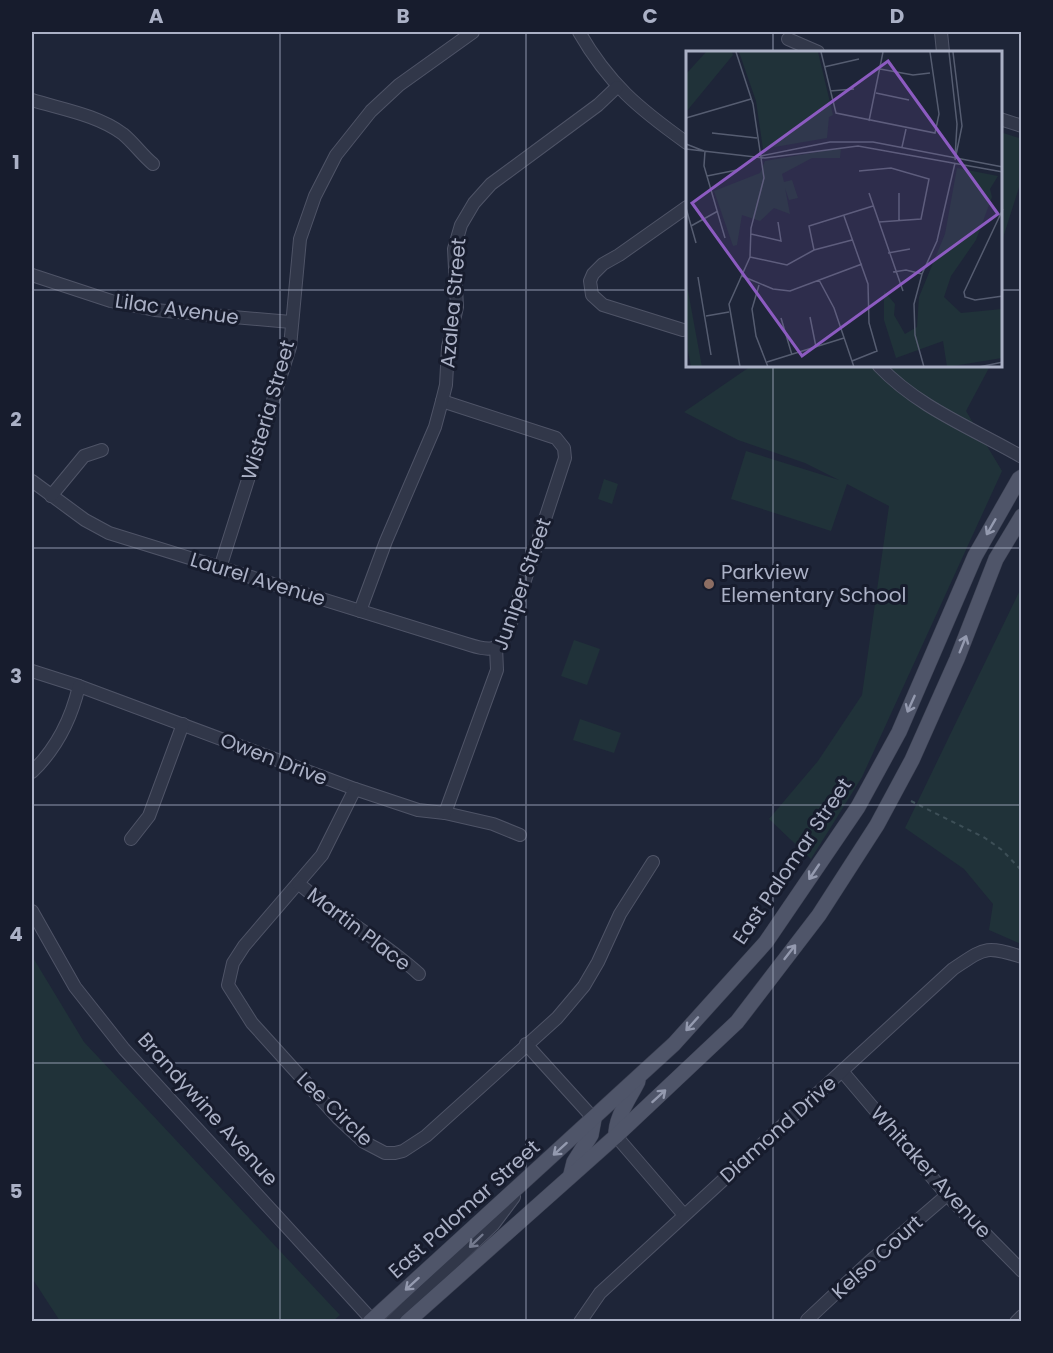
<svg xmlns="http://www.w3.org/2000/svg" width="1053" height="1353" font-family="Poppins,sans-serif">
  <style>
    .green { fill: #203239 }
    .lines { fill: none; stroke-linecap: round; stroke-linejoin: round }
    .minor-casing { stroke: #4f5467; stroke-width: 14 }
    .major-casing { stroke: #3b4052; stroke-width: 16 }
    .path { stroke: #3d4f57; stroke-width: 2; stroke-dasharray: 4.5 4.5; stroke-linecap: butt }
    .minor { stroke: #313749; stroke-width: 12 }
    .major { stroke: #4f5569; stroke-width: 15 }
    .oneway { stroke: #949aaf }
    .oneway2 { stroke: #747a8e }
    .grid { fill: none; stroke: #abb1c6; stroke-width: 1.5; stroke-opacity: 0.55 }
    .education-dot { fill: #8d6e63; stroke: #171c2d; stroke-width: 2 }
    .labels { text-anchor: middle; stroke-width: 6; stroke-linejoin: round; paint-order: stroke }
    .street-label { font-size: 20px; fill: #abb1c6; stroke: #171c2d }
    .poi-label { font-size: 20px; fill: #abb1c6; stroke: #171c2d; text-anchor: start }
    .inset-road { fill: none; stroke: #565d71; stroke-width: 1.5 }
    .view { fill: #8c5bc1; fill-opacity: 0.15; stroke: #8c5bc1; stroke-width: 3 }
    .inset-edge { fill: none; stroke: #abb1c6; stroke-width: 3 }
    .neatline { fill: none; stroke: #abb1c6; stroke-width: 2 }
    .grid-label { font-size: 20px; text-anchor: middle; font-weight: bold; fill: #abb1c6 }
  </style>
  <rect width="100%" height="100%" fill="#1e2538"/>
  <g class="green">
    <path d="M1000 132 1022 139 1021 181 1001 244Z"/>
    <path d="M751 366H990L966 411 1002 471 862 777 811 859 769 819 818 761 862 695 889 506 847 484 831 531 731 499 746 451 839 480 805 463 738 440 684 412Z"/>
    <path d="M604 479 618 484 612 504 598 499Z"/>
    <path d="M1021 588V944L989 930 993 904 964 869 905 828Z"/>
    <path d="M574 640 600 649 587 685 561 676Z"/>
    <path d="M580 719 621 733 614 753 573 740Z"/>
    <path d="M32 956 84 1042 340 1315 333 1321H60L32 1278Z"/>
  </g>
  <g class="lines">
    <defs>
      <g id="minor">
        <path d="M579 32C609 84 638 108 687 143"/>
        <path d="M941 32 943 52"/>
        <path d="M788 39 818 52"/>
        <path d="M32 100C61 109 98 115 123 134 134 143 142 155 153 164"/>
        <path d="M1000 119 1022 126"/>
        <path d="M32 275 111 301 155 310 291 322"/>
        <path d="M683 330 603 305 592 295 590 281 593 274 603 264 619 255 687 207"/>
        <path d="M879 366C919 408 972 428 1022 457"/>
        <path d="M32 481 85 520 109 533 467 644C489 651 499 653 509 629L565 458 564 448 556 438 442 401"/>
        <path d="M51 496 84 456 102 450"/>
        <path d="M220 568 290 347 300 239 315 196 336 155 371 111 399 85 473 32"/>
        <path d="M360 611 386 541 435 427 442 401 446 385 448 347 457 307 454 249 461 225 474 203 491 184 598 105 617 87"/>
        <path d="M32 671 79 686 355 789 418 810 445 813 493 824 520 835"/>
        <path d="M32 772C57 748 71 720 79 686"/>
        <path d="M355 789 322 855 244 946 233 963 228 985 252 1023 338 1118 364 1142 385 1153H395L403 1151 426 1136 557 1018 584 986 598 962 620 914 653 862"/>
        <path d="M445 813 497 670 496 647"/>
        <path d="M131 839 149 816 183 724"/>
        <path d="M298 883C336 916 382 940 419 974"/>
        <path d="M32 911 75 987 124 1049 372 1320"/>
        <path d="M526 1044 594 1119"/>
        <path d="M842 1071 947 1195 1022 1271"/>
        <path d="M616 1136 684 1215"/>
        <path d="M807 1320 869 1262 947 1195"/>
        <path d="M391 1322 493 1225 514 1197"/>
        <path d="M580 1322 600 1293 953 969C985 948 984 945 1022 957"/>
        <path d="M1016 1322 1022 1316"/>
      </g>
      <g id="major">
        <path d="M616 1136C615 1117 630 1098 638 1081"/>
        <path d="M571 1174 574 1162 591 1135 594 1119"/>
        <path d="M370 1322 674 1044 766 942 858 807 899 732 975 556 1019 479 1022 477"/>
        <path d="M407 1322 616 1136 737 1022 819 915 877 825 912 760 957 659 996 559 1022 516"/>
      </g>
    </defs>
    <use href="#minor" class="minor-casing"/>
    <use href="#major" class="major-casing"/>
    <path class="path" d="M911 801 985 838 1002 850 1022 871"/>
    <use href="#minor" class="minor"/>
    <use href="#major" class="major"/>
  </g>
  <defs><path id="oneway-shaft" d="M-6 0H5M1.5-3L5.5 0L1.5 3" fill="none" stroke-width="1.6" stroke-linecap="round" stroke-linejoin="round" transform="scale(1.5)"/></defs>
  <g class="oneway">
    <use href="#oneway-shaft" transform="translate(991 527) rotate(120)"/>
    <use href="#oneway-shaft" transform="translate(963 644) rotate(-68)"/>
    <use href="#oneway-shaft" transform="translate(911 704) rotate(114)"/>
    <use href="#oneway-shaft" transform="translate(814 872) rotate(124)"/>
    <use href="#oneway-shaft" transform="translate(790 952) rotate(-52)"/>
    <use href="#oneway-shaft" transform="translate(692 1024) rotate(132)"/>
    <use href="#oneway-shaft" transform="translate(659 1096) rotate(-42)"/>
    <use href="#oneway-shaft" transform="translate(560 1149) rotate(138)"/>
    <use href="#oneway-shaft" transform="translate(412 1284) rotate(138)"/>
  </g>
  <use class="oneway2" href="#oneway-shaft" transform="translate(476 1241) rotate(136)"/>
  <path class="grid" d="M280 32V1322M526 32V1322M773 32V52M32 290H687M1000 290H1022M773 366V1322M32 548H1022M32 805H1022M32 1063H1022"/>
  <circle class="education-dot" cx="709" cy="584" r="6"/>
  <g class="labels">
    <g class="street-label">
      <text transform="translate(453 303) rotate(-85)" y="7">Azalea Street</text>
      <text transform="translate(177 309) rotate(8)" y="7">Lilac Avenue</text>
      <text transform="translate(268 410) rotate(-74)" y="7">Wisteria Street</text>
      <text transform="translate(258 579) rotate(17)" y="7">Laurel Avenue</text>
      <text transform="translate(522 584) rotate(-71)" y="7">Juniper Street</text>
      <text transform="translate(274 759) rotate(21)" y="7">Owen Drive</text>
      <text transform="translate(792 861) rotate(-56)" y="7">East Palomar Street</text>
      <text transform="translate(359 929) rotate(37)" y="7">Martin Place</text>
      <text transform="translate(208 1109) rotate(48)" y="7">Brandywine Avenue</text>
      <text transform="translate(335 1109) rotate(44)" y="7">Lee Circle</text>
      <text transform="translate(778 1129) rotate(-42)" y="7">Diamond Drive</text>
      <text transform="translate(931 1172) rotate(48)" y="7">Whitaker Avenue</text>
      <text transform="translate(464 1209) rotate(-42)" y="7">East Palomar Street</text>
      <text transform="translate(877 1257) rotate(-42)" y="7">Kelso Court</text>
    </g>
    <g class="poi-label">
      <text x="721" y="579">Parkview<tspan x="721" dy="23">Elementary School</tspan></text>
    </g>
  </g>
  <g transform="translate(686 51)">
    <rect width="316" height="316" fill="#1e2538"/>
    <path d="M20 1H46L47 4 0 61V23ZM53 1H132L147 64 143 66 141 87 77 98 70 50ZM155 97 154 107H126L96 123 98 131 106 129 112 147 103 149 99 137 104 163 88 157 74 170 56 164 51 194 47 195 28 140 74 122 79 110ZM271 117 312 125 304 138 306 146 290 189 265 225 258 246 275 262 316 258V307L261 316 257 290 210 307 198 269V240L209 253 208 264 219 283 231 276 233 246 259 183ZM0 229 16 316H5L2 300Z" fill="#203239"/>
    <path class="inset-road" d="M50 1 67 53 78 127 65 177 64 206 43 253 54 316M135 1 150 62 249 82 253 63 244 1M263 1 271 73 269 107M267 1 276 75 269 109M138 16 173 8M194 18 227 24 244 22M144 40 168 38M190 42 223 49M0 67 65 48M183 70 197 1M26 82 71 87M0 93 18 100M216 96 220 78M0 98 79 107 172 95 317 121M19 100 18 115 39 187M75 105 144 91H187L317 116M173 120 205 117 243 128 235 168 193 171M21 125 51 119M183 142 217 240M0 157 10 192M317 158 278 241 279 246 289 249 317 245M158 165 182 233 183 272 191 300 166 310M213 169V142M5 175 32 160M65 183 95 190 92 171M128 199 123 175 187 155M202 202 224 198M64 206 101 214 128 199 166 189M207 221 220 219 236 223M56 225 87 238 104 240 176 213M12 226 25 304M133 229 148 257 168 316M73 234 66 258 70 285 82 316M20 265 43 261M124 266 130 296M95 267 106 304M81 311 158 287M238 316 229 284 228 253 236 223 251 190 269 112M293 316 317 311"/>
    <path class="view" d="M202 10 312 163 116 305 6 152Z"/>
    <rect width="316" height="316" class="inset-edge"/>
  </g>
  <rect width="1053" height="1353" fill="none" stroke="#171c2d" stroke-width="66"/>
  <rect x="33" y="33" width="987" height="1287" class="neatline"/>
  <g class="grid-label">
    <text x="156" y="23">A</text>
    <text x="403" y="23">B</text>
    <text x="650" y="23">C</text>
    <text x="897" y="23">D</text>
    <text x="16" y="169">1</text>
    <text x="16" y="426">2</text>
    <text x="16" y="683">3</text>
    <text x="16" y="941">4</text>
    <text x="16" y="1198">5</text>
  </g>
</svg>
